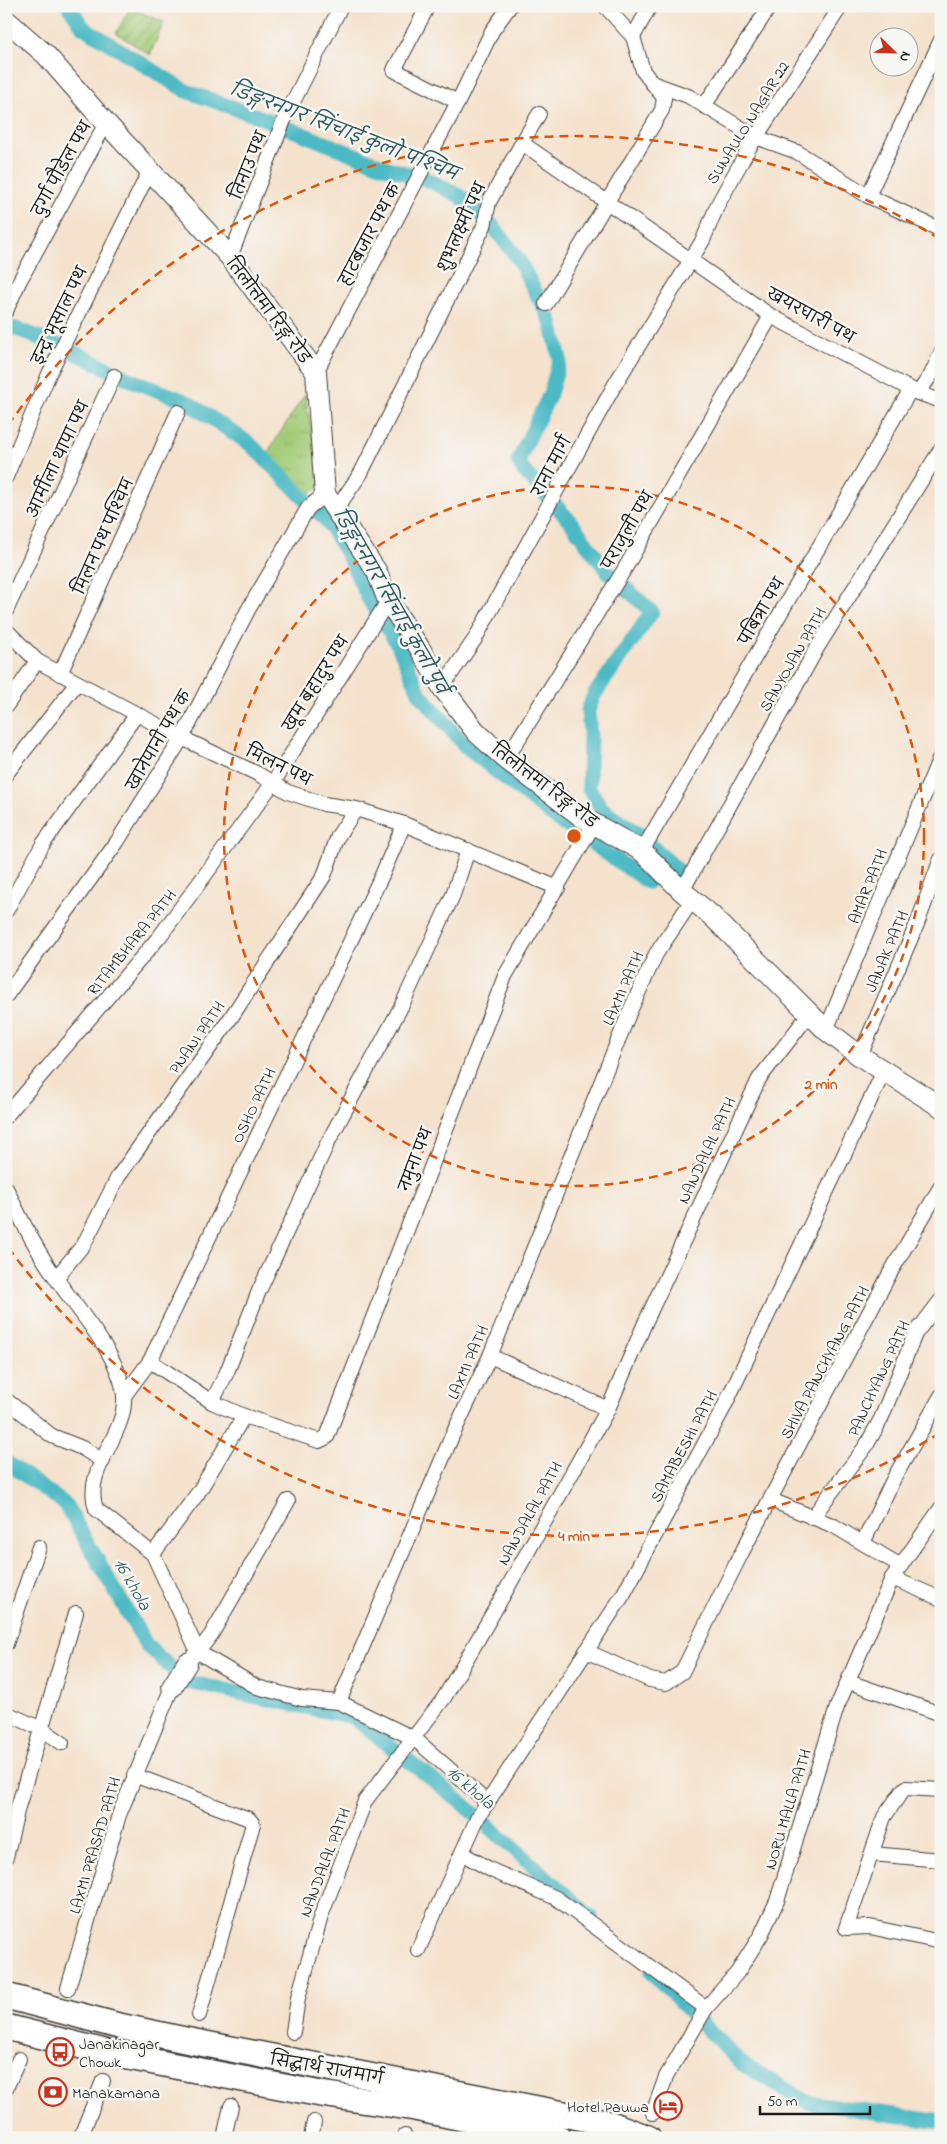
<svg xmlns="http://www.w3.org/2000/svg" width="947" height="2144" font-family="'Indie Flower','Playpen Sans Deva',sans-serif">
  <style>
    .park { fill: url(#park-tufts); stroke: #5f7348 }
    .garden { fill: url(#garden-furrows); stroke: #5f7348 }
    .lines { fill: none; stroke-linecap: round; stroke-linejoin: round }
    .canal { stroke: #4cbac5; stroke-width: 15 }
    .street-casing { stroke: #3d3a37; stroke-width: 16 }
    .secondary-casing { stroke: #3d3a37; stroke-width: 22 }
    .highway-casing { stroke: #3d3a37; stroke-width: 28 }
    .street { stroke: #fff; stroke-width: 14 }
    .secondary { stroke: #fff; stroke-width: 20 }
    .highway { stroke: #fff; stroke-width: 25 }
    .ring { fill: none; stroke: #de560d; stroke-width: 2.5; stroke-dasharray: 9 6 }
    .labels { text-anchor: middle; stroke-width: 5; stroke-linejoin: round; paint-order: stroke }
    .street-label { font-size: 16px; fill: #1c1c1c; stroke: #f6f6f2 }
    .poi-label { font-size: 16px; fill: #1c1c1c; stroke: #f6f6f2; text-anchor: start }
    .water-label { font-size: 18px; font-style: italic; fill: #2f5b60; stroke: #f6f6f2 }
    .centre { fill: #de560d; stroke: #f6f6f2; stroke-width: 2.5 }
    .ring-label { font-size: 15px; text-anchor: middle; font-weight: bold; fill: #de560d; stroke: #f6f6f2; stroke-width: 5; stroke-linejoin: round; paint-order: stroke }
  </style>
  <defs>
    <pattern id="park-tufts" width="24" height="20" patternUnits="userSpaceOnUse" patternTransform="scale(1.25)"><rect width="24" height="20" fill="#a2ca75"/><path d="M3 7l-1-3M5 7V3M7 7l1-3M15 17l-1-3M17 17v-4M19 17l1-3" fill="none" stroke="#8bad65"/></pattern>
    <pattern id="garden-furrows" width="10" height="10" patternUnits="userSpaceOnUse" patternTransform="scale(1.25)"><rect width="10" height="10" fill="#a2ca75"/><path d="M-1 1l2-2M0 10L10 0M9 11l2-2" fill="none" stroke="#8bad65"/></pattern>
  </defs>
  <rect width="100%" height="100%" fill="#f6f6f2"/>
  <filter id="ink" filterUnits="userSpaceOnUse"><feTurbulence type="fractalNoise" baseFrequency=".02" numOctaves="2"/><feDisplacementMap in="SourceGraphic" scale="10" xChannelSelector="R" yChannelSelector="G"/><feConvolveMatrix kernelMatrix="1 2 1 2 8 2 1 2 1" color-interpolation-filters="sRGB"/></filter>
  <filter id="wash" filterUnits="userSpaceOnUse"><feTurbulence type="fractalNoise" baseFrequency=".0096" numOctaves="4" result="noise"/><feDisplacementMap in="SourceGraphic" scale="20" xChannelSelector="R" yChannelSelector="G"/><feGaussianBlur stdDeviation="1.12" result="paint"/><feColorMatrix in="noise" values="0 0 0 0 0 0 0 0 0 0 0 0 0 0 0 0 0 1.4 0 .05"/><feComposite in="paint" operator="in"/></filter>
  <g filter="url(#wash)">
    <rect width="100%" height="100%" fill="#f5e2cd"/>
    <path class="park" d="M305 394 321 486 303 497 264 458Z"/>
    <path class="garden" d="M130 8 164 22 150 55 116 33Z"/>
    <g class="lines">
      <g class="canal">
        <path d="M69 6 83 27 186 91 265 119 385 167 428 180 460 196 493 226 519 260 551 322 560 359 550 394 518 461 523 470 570 521 607 571 652 612 594 695 588 711 590 734 589 788 602 809 640 835 685 877"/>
        <path d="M6 326 23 331 78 354 129 379 187 402 250 444 327 521 349 557 368 598 398 645 420 694 467 748 550 814 648 882"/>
        <path d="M6 1462 65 1504 147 1646 187 1682 353 1717 462 1803 591 1917"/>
        <path d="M652 1973 741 2063 807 2102 941 2122"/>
      </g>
    </g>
  </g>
  <g filter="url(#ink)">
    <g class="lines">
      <defs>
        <g id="street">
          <path d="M428 6 394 70 458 102"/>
          <path d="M605 6 633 37"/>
          <path d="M633 37 650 6"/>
          <path d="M652 83 688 96 756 137 797 152 868 196 941 230"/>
          <path d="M704 106 770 6"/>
          <path d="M522 143 539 114"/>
          <path d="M868 196 941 40"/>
          <path d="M230 257 284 120 341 6"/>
          <path d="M546 304 662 110 664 98 643 71 633 37"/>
          <path d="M6 311 19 282 106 123"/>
          <path d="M316 372 458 102 492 31 510 6"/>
          <path d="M918 393 931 375 941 353"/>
          <path d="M6 477 49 374 150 170"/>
          <path d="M337 508 361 473 484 226 489 202 522 143 771 316 918 393 941 401"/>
          <path d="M6 611 114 376"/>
          <path d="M6 630 37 661 182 738 258 774 288 792 324 804 356 809 404 824 558 888"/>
          <path d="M60 674 178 412"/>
          <path d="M442 687 475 639 614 386 703 240 718 204 749 148 841 6"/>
          <path d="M6 706 37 661"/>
          <path d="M506 759 624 570 771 316"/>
          <path d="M6 774 77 683"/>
          <path d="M642 851 911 389"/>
          <path d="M682 891 817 648 941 449"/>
          <path d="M6 911 43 844 137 714"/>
          <path d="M6 996 117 842 182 738 248 610 308 508 325 494"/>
          <path d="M826 1030 941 755"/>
          <path d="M860 1056 917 924 941 859"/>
          <path d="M6 1116 160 936 273 783 388 601"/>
          <path d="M6 1188C21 1220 36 1250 56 1278 78 1311 121 1357 124 1396 127 1436 82 1469 96 1509L153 1554 198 1652 192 1657"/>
          <path d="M56 1278 84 1244 118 1177 230 1019 324 876 338 836 356 809"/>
          <path d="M490 1356 608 1409"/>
          <path d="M150 1361 212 1402 227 1372 259 1291 328 1142 402 1005 453 895 468 850"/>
          <path d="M124 1396 150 1361 382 875 404 824"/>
          <path d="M6 1400 52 1436 82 1448 103 1461"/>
          <path d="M244 1416 319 1441 327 1437 505 976 594 824"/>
          <path d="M771 1500 834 1526 901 1566"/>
          <path d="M288 1501 211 1635 198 1652 257 1687 302 1699 339 1702 452 1436 490 1356 630 1011 656 954 693 899"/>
          <path d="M812 1518 866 1446 881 1419 915 1334 941 1300"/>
          <path d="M863 1543 894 1478 941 1396"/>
          <path d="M153 1554 198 1493 244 1416 212 1402"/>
          <path d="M892 1578 941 1599"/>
          <path d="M6 1644 39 1547"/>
          <path d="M586 1651 650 1680 666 1683 682 1672 740 1556 889 1275 941 1186"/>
          <path d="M849 1682 941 1714"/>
          <path d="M339 1702 415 1739 488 1803"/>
          <path d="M6 1713 42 1729 62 1743"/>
          <path d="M134 1775 249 1819 253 1824 199 2015"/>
          <path d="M941 1790 906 1788 903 1790 884 1817 846 1928 870 1927 941 1942"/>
          <path d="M463 1854 491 1870 556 1898 706 2008"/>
          <path d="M872 1854 941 1860"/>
          <path d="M6 1857 18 1807 76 1613"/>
          <path d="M418 1950 478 1817 623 1595 723 1409 884 1071"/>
          <path d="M68 1988 119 1815 172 1687"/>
          <path d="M293 2032 298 1998 321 1916 365 1801 444 1698 504 1594 608 1409 645 1323 759 1079 810 1013"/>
          <path d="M6 2088 19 2059"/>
          <path d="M653 2113 666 2077 706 2008 737 1973 761 1935 777 1901 837 1707 892 1578 941 1508"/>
          <path d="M80 2138 103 2081"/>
          <path d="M224 2138 231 2106"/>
          <path d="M311 2138 314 2122"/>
          <path d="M405 2138V2136"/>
        </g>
        <g id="secondary">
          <path d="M6 20 46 55 95 111 230 257 316 372 325 494 377 572 388 601 419 647 442 687 476 732 506 759 582 817 642 851 682 891 712 916 826 1030 860 1056 941 1107"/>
          <path d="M172 1687 187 1663"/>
        </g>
        <g id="highway">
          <path d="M6 1996 119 2026 185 2040 589 2119 613 2125 648 2138"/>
          <path d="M6 2027 113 2054 321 2094 415 2108 558 2138"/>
        </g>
      </defs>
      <use href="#street" class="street-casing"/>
      <use href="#secondary" class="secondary-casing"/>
      <use href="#highway" class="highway-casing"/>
      <use href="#street" class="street"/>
      <use href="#secondary" class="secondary"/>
      <use href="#highway" class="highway"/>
    </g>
  </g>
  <g class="ring">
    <circle cx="574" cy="836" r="350"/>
    <path d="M940 1433A700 700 0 0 1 8 1247M8 425A700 700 0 0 1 940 239"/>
  </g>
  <defs>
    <symbol id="bus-ring" viewBox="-11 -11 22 22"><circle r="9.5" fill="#f6f6f2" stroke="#c8321e" stroke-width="1.5"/><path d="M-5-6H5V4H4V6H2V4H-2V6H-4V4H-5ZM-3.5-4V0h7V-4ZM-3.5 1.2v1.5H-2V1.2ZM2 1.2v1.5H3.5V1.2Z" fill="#c8321e"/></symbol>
    <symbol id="bank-ring" viewBox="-11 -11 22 22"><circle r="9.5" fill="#f6f6f2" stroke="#c8321e" stroke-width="1.5"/><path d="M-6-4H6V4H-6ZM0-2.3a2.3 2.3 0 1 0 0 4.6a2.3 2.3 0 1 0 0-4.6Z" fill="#c8321e"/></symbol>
    <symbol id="hotel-ring" viewBox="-11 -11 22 22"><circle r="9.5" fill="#f6f6f2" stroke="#c8321e" stroke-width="1.5"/><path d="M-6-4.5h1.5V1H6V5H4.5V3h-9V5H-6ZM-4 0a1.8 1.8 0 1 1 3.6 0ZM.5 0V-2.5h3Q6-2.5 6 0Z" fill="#c8321e"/></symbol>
  </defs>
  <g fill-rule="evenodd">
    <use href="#bus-ring" x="44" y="2036" width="32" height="32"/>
    <use href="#bank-ring" x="37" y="2076" width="32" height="32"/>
    <use href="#hotel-ring" x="652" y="2090" width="32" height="32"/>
  </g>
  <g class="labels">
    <g class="street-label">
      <text transform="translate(747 122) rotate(-58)" y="6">SUNAULO NAGAR 22</text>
      <text transform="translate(248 165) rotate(-68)" y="6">तिनाउ पथ</text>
      <text transform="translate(61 168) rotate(-61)" y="6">दुर्गा पौडेल पथ</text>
      <text transform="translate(461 227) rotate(-66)" y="6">शुभलक्ष्मी पथ</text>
      <text transform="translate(369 234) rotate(-62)" y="6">हाटबजार पथ क</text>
      <text transform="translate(269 310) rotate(53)" y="6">तिलोत्तमा रिङ्ग रोड</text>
      <text transform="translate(59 315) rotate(-64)" y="6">इन्द्र भूसाल पथ</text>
      <text transform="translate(811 315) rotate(29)" y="6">खयरघारी पथ</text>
      <text transform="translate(57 459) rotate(-65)" y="6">आर्मीला थापा पथ</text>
      <text transform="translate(551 466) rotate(-62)" y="6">राना मार्ग</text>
      <text transform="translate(627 530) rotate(-60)" y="6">पराजुली पथ</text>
      <text transform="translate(103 536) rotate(-66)" y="6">मिलन पथ पश्चिम</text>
      <text transform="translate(761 611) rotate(-60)" y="6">पबित्रा पथ</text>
      <text transform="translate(792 659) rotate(-60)" y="6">SANYOJAN PATH</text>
      <text transform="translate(315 683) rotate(-58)" y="6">खूम बहादुर पथ</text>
      <text transform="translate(158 740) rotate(-60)" y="6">खानेपानी पथ क</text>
      <text transform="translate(279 765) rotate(26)" y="6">मिलन पथ</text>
      <text transform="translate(545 785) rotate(37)" y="6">तिलोत्तमा रिङ्ग रोड</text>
      <text transform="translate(867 886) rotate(-68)" y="6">AMAR PATH</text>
      <text transform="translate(131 942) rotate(-51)" y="6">RITAMBHARA PATH</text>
      <text transform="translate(886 951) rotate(-67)" y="6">JANAK PATH</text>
      <text transform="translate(622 988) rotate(-66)" y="6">LAXMI PATH</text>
      <text transform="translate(196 1037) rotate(-55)" y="6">PNANI PATH</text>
      <text transform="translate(253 1105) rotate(-64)" y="6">OSHO PATH</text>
      <text transform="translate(706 1150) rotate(-65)" y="6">NANDALAL PATH</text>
      <text transform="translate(415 1159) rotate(-69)" y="6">नमुना पथ</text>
      <text transform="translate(467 1362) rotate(-66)" y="6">LAXMI PATH</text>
      <text transform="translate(824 1362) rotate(-62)" y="6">SHIVA PANCHYANG PATH</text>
      <text transform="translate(878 1378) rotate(-65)" y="6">PANCHYANG PATH</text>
      <text transform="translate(683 1446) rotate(-62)" y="6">SAMABESHI PATH</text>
      <text transform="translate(529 1513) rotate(-61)" y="6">NANDALAL PATH</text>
      <text transform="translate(787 1809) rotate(-73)" y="6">NORU MALLA PATH</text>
      <text transform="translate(94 1845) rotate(-73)" y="6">LAXMI PRASAD PATH</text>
      <text transform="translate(324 1862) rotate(-69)" y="6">NANDALAL PATH</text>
      <text transform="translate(327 2068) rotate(10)" y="6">सिद्धार्थ राजमार्ग</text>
    </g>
    <g class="poi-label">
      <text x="79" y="2049">Janakinagar<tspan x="79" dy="18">Chowk</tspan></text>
      <text x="72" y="2098">Manakamana</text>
      <text x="649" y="2112" text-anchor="end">Hotel Pauwa</text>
    </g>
    <g class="water-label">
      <text transform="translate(344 131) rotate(21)" y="6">डिङ्गरनगर सिंचाई कुलो पश्चिम</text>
      <text transform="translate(391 601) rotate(60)" y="6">डिङ्गरनगर सिंचाई कुलो पुर्व</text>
      <text transform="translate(133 1584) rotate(60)" y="6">16 khola</text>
      <text transform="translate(471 1787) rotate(40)" y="6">16 khola</text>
    </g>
  </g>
  <circle cx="574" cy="836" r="8" class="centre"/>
  <g class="ring-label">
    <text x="821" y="1089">2 min</text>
    <text x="574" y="1541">4 min</text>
  </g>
  <rect width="947" height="2144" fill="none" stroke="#f6f6f2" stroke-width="25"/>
  <g transform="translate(894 52) rotate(113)"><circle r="24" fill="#f6f6f2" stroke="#9f9f9c"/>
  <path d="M0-4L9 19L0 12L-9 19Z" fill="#c8321e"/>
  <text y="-8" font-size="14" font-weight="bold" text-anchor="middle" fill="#1c1c1c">N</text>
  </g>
  <path d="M760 2106v8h110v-8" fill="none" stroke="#1c1c1c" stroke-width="2.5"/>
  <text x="767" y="2106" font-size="15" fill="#1c1c1c" stroke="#f6f6f2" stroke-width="4" paint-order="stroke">50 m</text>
</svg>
